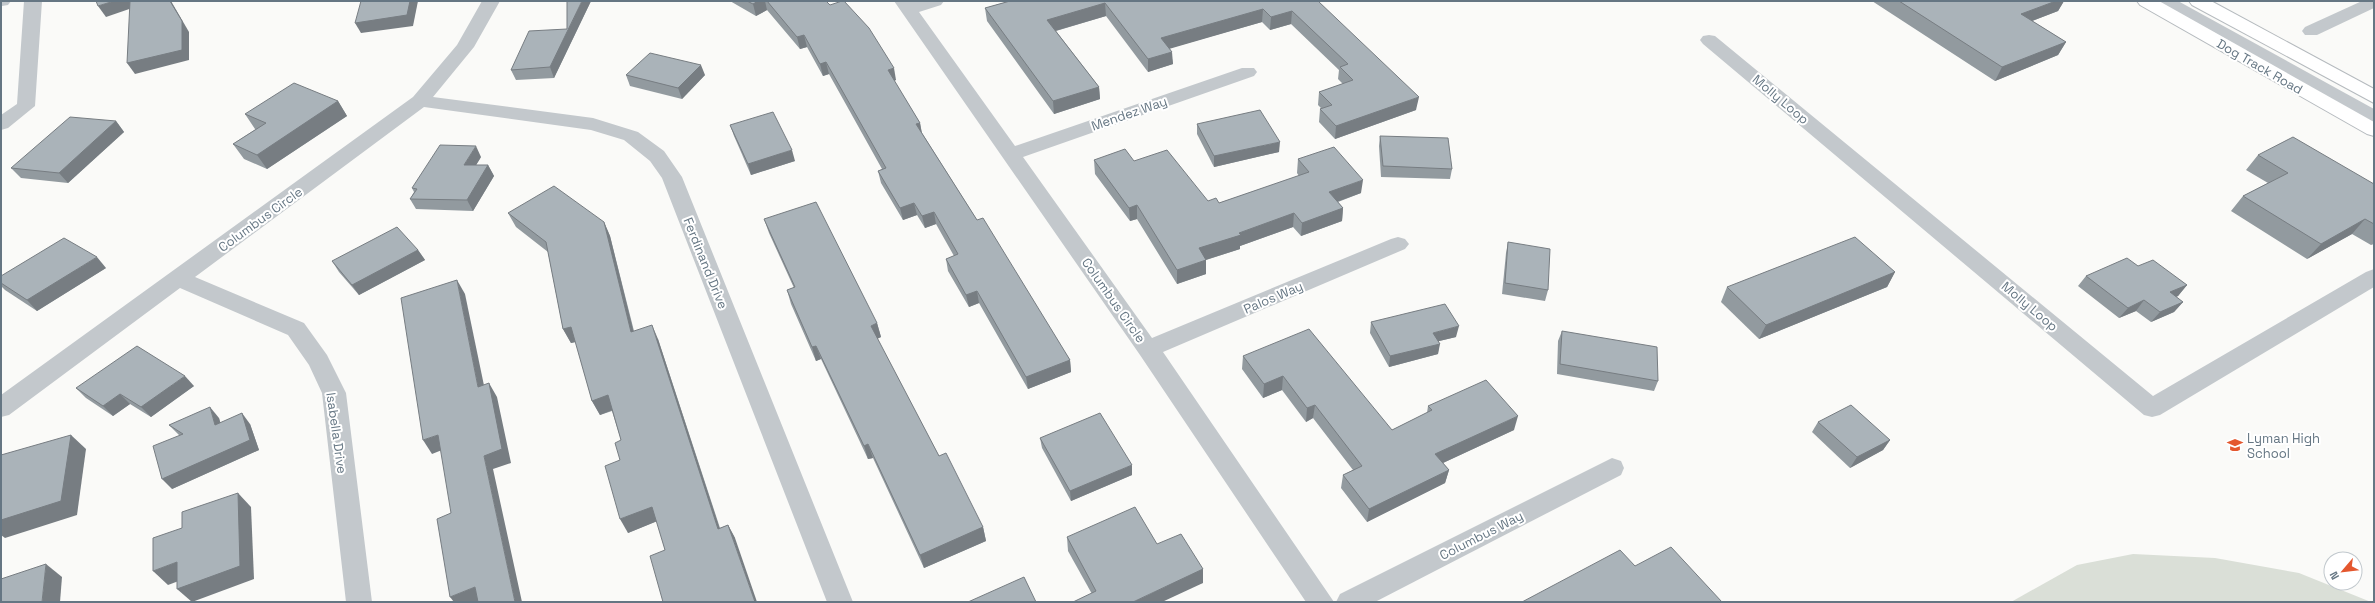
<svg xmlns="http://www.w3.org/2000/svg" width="2375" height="603" font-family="'Space Grotesk',sans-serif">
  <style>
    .green { fill: #dadfd7 }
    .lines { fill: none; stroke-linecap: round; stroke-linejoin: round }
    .major-casing { stroke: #b5babe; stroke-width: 2 }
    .minor { fill: #c3c8cc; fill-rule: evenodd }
    .major { fill: #fff; fill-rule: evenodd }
    .wall { fill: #929a9f }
    .shaded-wall { fill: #777d82 }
    .building { fill: #aab3b9; stroke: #777d82 }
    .labels { text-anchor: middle; stroke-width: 4; stroke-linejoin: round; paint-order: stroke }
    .street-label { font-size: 13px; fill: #657683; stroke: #fff }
    .poi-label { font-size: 13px; fill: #657683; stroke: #fff; text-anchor: start }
  </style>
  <rect width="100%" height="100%" fill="#fafaf8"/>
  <path class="green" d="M2133 554 2215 558 2299 573 2371 602H2011L2077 565Z"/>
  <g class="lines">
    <defs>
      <g id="major">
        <path d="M2137 1H2159L2374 122V136L2367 134 2140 5Z"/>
        <path d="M2189 1H2211L2374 89V103L2192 5Z"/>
      </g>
    </defs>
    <use href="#major" class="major-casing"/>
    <g class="minor">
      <path d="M1 1H11L8 5 2 6Z"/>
      <path d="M24 1H42L35 106 8 128 1 130V115L17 104Z"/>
      <path d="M482 1H500L474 47 433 97 593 118 638 132 664 151 682 177 853 602H827L662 178 650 161 624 140 591 130 424 107 195 277 304 323 327 355 346 393 372 602H346L322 393 309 365 288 335 180 288 9 415 1 417V395L413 97 457 45Z"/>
      <path d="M894 1H944L941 5 919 12 1015 146 1242 68H1254L1257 72 1254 76 1023 157 1152 338 1391 239 1398 237 1405 239 1409 244 1405 249 1163 352 1334 602H1306L1140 355Z"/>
      <path d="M2156 1H2178L2374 109V123L2367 121 2159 5Z"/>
      <path d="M2362 1H2374V8L2317 35H2305L2302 31 2305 27Z"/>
      <path d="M1709 35 1715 36 2153 396 2366 272 2374 269V287L2160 415 2152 417 2144 415 1703 44 1700 40 1703 36Z"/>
      <path d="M1612 458 1621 461 1624 468 1621 475 1375 602H1336L1340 594Z"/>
    </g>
    <use href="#major" class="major"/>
  </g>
  <g class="wall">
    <path d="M591 1 554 78 516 80 511 70 567 29Z"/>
    <path d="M730 1H826L896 80 894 81 920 123 922 133 977 220 1070 360 1071 372 1028 389 979 303 969 307 948 271 946 259 954 256 936 224 925 228 917 215 903 220 881 183 878 171 882 169 829 74 823 76 807 47 800 49 767 10 756 16Z"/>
    <path d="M1010 1H1318L1416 110 1335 139 1319 122 1320 109 1321 108 1318 105 1319 92 1343 84 1338 79 1339 70 1291 24 1270 30 1262 22 1170 48 1173 64 1148 72 1106 16 1056 31 1099 87 1100 99 1054 114 987 21 985 8Z"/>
    <path d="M1872 1H2064L2058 11 2032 21 2066 42 2058 55 1995 81Z"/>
    <path d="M626 75H705L682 99 630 86Z"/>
    <path d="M338 101 347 116 267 169 244 159 233 144 256 129H255L245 114Z"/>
    <path d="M116 121 124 132 68 183 21 178 11 168Z"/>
    <path d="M1197 124 1279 152 1214 167 1197 134Z"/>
    <path d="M730 125 795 161 751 175 734 136Z"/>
    <path d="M1380 136 1452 169 1450 179 1381 177 1379 146Z"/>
    <path d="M2258 155 2374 184V244L2371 245 2352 234 2307 259 2231 211 2243 196 2268 183 2246 170Z"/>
    <path d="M481 157 476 165H488L494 176 473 211 416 209 410 199 414 192 412 188Z"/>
    <path d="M1298 159 1361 193 1338 202 1343 208 1342 221 1301 236 1293 227 1240 246V249L1206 260V274L1177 284 1137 219 1130 221 1095 174 1094 160 1134 161 1208 201 1219 203 1299 176 1297 173Z"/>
    <path d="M508 213 604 222 610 236 634 331 658 339 720 528 728 525 735 538 665 550 657 521 628 533 620 460 621 440 612 411 600 415 592 401 576 342 571 343 563 329 548 252 516 227Z"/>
    <path d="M764 219 877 323 881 337 877 339 939 456 983 527 986 541 924 568 873 458 868 459 821 359 816 361 791 304 787 290 794 288 769 233Z"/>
    <path d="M1508 242 1548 290 1545 301 1502 294 1506 253Z"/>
    <path d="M418 250 425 260 359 295 339 272 332 261Z"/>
    <path d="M2138 266 2187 285 2178 296 2176 297 2183 302 2174 312 2151 322 2136 311 2119 318 2078 286 2086 276Z"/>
    <path d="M106 268 37 311 5 290 1 286V276Z"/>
    <path d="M1895 272 1887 287 1759 339 1721 302 1727 287Z"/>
    <path d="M1371 322 1456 337 1439 341 1438 354 1389 367 1370 333Z"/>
    <path d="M1562 331 1658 381 1654 391 1557 374 1558 341Z"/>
    <path d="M1243 356 1392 430 1427 413 1428 406 1514 430 1443 463 1449 470 1445 483 1367 522 1341 488 1343 475 1353 470 1313 418 1306 422 1282 390 1263 398 1242 369Z"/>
    <path d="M194 386 151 417 130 404 113 416 86 398 76 388Z"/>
    <path d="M219 418 220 423 250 424 259 450 172 489 179 435 169 425Z"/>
    <path d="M1818 422 1890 440 1883 450 1850 468 1812 432Z"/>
    <path d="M1040 438 1132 475 1071 501 1042 448Z"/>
    <path d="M1067 537 1157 544 1203 569V583L1092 594 1068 551Z"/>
  </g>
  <g class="shaded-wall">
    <path d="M114 1H134L138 6 106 17 98 6Z"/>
    <path d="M170 1H171L189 32V60L135 74 127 63Z"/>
    <path d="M410 1H418L413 26 361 33 355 23Z"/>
    <path d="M582 1H591L554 78 550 67Z"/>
    <path d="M758 1H765L767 10 756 16 753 4Z"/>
    <path d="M2056 1H2064L2058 11 2014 28 2021 14Z"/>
    <path d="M1105 3 1106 16 1048 33 1047 20Z"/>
    <path d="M1263 9 1262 22 1162 51 1161 38Z"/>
    <path d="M1292 11 1291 24 1270 30 1271 17Z"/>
    <path d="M804 35 807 47 800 49 797 37Z"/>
    <path d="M2066 42 2058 55 1995 81 2002 67Z"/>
    <path d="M1172 52 1173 64 1148 72V59Z"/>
    <path d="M826 62 829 74 823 76 820 64Z"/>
    <path d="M701 65 705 75 682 99 678 88Z"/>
    <path d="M894 68 896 80 890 82 888 70Z"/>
    <path d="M1099 87 1100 99 1054 114 1053 101Z"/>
    <path d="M1419 97 1416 110 1335 139 1336 126Z"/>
    <path d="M338 101 347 116 267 169 257 155Z"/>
    <path d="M116 121 124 132 68 183 59 173Z"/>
    <path d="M920 123 922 135 916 124Z"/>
    <path d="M1280 142 1279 152 1214 167V156Z"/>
    <path d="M476 146 481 157 470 175 464 165Z"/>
    <path d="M792 150 795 161 751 175 748 164Z"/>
    <path d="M488 165 494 176 473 211 467 200Z"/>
    <path d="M1363 180 1361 193 1328 205 1329 192Z"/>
    <path d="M914 203 917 215 903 220 900 208Z"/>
    <path d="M1137 205V219L1130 221 1129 208Z"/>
    <path d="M1343 208 1342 221 1301 236 1302 223Z"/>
    <path d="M934 212 936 224 925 228 922 216Z"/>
    <path d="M1294 213 1293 227 1240 246V249L1199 262V248Z"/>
    <path d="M2365 219 2352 234 2307 259 2321 244Z"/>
    <path d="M604 222 610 236 637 346 631 332Z"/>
    <path d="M418 250 425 260 359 295 352 285Z"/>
    <path d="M97 257 106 268 37 311 27 300Z"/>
    <path d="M1206 260V274L1177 284V270Z"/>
    <path d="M1895 272 1887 287 1759 339 1766 325Z"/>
    <path d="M457 280 465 294 487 400 478 387Z"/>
    <path d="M2187 285 2178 296 2162 303 2170 292Z"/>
    <path d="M977 291 979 303 969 307 966 295Z"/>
    <path d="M2144 300 2136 311 2119 318 2128 308Z"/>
    <path d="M2183 302 2174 312 2151 322 2160 312Z"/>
    <path d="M877 323 881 337 874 340 871 326Z"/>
    <path d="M652 325 658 339 724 542 718 529Z"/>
    <path d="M1459 326 1456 337 1431 343 1433 333Z"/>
    <path d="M571 327 579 341 571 343 563 329Z"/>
    <path d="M1440 344 1438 354 1389 367 1390 356Z"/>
    <path d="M816 346 821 359 816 361 812 347Z"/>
    <path d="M1070 360 1071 372 1028 389 1026 377Z"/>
    <path d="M185 376 194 386 151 417 141 407Z"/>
    <path d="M1283 376 1282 390 1263 398 1264 384Z"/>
    <path d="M489 383 497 397 511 463 493 469 522 602H515L484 456Z"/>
    <path d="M120 394 130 404 113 416 103 406Z"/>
    <path d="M608 395 615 409 600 415 592 401Z"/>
    <path d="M1315 405 1313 418 1306 422 1307 408Z"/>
    <path d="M210 407 219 418 224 435 215 425Z"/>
    <path d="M242 413 250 424 259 450 172 489 162 479Z"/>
    <path d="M1518 416 1514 430 1432 468 1435 454Z"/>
    <path d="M71 435 86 449 77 515 5 538 1 535V520Z"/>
    <path d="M438 435 447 448 432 454 423 440Z"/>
    <path d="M1890 440 1883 450 1850 468 1857 457Z"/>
    <path d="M868 444 873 458 868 459 864 446Z"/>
    <path d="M1132 465V475L1071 501 1070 491Z"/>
    <path d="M1449 470 1445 483 1367 522 1369 509Z"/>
    <path d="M238 493 251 507 254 579 192 602 177 589Z"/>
    <path d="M652 507 660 520 628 533 620 519Z"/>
    <path d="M728 525 735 538 757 602H755Z"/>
    <path d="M983 527 986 541 924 568 920 555Z"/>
    <path d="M177 562 192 576 168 585 153 571Z"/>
    <path d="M46 564 62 577 60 602H42Z"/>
    <path d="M1203 569V583L1162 602H1133Z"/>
    <path d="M475 587 479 602H454L450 597Z"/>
  </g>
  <g class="building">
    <path d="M96 1H114L98 6Z"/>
    <path d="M130 1H170L182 21V50L127 63Z"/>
    <path d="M361 1H410L407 15 355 23Z"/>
    <path d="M567 1H582L550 67 511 70 529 31 567 29Z"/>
    <path d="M747 1H758L753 4Z"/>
    <path d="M767 1H826L830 5 842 1H844L869 28 894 68 888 70 920 123 916 124 977 220 983 218 1070 360 1026 377 977 291 966 295 946 259 958 254 934 212 922 216 914 203 900 208 878 171 886 168 826 62 820 64 804 35 797 37Z"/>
    <path d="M1010 1H1318L1419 97 1336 126 1320 109 1332 105 1319 92 1353 80 1340 67 1348 64 1292 11 1271 17 1263 9 1161 38 1172 52 1148 59 1105 3 1047 20 1099 87 1053 101 985 8Z"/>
    <path d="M1899 1H2056L2021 14 2066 42 2002 67Z"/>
    <path d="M650 53 701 65 678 88 626 75Z"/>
    <path d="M294 83 338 101 257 155 233 144 266 123 245 114Z"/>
    <path d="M1260 110 1280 142 1214 156 1197 124Z"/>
    <path d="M773 112 792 150 748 164 730 125Z"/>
    <path d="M70 117 116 121 59 173 11 168Z"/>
    <path d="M1380 136 1448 138 1452 169 1383 166Z"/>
    <path d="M2293 137 2374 184V224L2365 219 2321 244 2243 196 2288 173 2258 155Z"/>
    <path d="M440 145 476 146 464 165H488L467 200 410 199 417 189 412 188Z"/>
    <path d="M1334 147 1363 180 1329 192 1343 208 1302 223 1294 213 1239 233 1241 235 1199 248 1206 260 1177 270 1137 205 1129 208 1094 160 1125 149 1134 161 1167 150 1208 201 1216 198 1219 203 1309 172 1298 159Z"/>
    <path d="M554 186 604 222 631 332 652 325 718 529 728 525 755 602H663L650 556 665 550 652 507 620 519 605 466 620 460 615 443 621 440 608 395 592 401 571 327 563 329 546 242 508 213Z"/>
    <path d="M816 202 877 323 871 326 939 456 946 453 983 527 920 555 868 444 864 446 816 346 812 347 787 290 795 287 764 219Z"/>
    <path d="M397 227 418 250 352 285 332 261Z"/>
    <path d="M1855 237 1895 272 1766 325 1727 287Z"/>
    <path d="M64 238 97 257 27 300 1 283V276Z"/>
    <path d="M1508 242 1550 249 1548 290 1505 283Z"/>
    <path d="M2127 258 2138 266 2153 260 2187 285 2170 292 2183 302 2160 312 2144 300 2128 308 2086 276Z"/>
    <path d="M457 280 478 387 489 383 502 449 484 456 515 602H478L475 587 450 597 437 519 451 513 438 435 423 440 401 298Z"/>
    <path d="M1445 304 1459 326 1433 333 1440 344 1390 356 1371 322Z"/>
    <path d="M1309 329 1392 430 1432 410 1428 406 1486 380 1518 416 1435 454 1449 470 1369 509 1343 475 1362 466 1315 405 1307 408 1283 376 1264 384 1243 356Z"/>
    <path d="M1562 331 1657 347 1658 381 1560 364Z"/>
    <path d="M137 346 185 376 141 407 120 394 103 406 76 388Z"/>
    <path d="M1851 405 1890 440 1857 457 1818 422Z"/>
    <path d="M210 407 215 425 242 413 250 440 162 479 153 446 183 434 169 425Z"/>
    <path d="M1100 413 1132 465 1070 491 1040 438Z"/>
    <path d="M71 435 61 501 1 520V455Z"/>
    <path d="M238 493 240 566 177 589V562L153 571V538L182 528V512Z"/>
    <path d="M1135 507 1157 544 1181 534 1203 569 1133 602H1073L1096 591 1067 537Z"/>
    <path d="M1671 547 1722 602H1522L1620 550 1635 566Z"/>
    <path d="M46 564 42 602H1V579Z"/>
    <path d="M1024 577 1036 602H968Z"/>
  </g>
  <defs>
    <symbol id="school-bare" viewBox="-9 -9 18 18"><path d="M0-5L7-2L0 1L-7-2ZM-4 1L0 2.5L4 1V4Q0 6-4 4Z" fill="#e4572e" stroke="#fff" stroke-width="2.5" paint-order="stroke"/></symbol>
  </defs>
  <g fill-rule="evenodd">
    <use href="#school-bare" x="2224" y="434" width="22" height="22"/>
  </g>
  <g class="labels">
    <g class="street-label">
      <text transform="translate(2260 66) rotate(30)" y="5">Dog Track Road</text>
      <text transform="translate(1781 99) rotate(40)" y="5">Molly Loop</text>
      <text transform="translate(1129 113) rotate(-19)" y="5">Mendez Way</text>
      <text transform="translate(260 219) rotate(-36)" y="5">Columbus Circle</text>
      <text transform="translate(706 263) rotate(68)" y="5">Ferdinand Drive</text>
      <text transform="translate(1273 297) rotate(-23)" y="5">Palos Way</text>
      <text transform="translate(1114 300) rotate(55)" y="5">Columbus Circle</text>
      <text transform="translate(2030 306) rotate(40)" y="5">Molly Loop</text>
      <text transform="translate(337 433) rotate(82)" y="5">Isabella Drive</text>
      <text transform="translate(1481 535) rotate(-27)" y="5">Columbus Way</text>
    </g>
    <g class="poi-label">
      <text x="2247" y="443">Lyman High<tspan x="2247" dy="15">School</tspan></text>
    </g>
  </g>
  <rect width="2375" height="603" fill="none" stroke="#657683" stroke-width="4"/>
  <g transform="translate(2343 571) rotate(242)"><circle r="19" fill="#ffffff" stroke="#c1c8cd"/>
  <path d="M0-3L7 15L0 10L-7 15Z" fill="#e4572e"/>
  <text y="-6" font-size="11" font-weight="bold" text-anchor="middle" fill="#657683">N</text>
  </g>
</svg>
